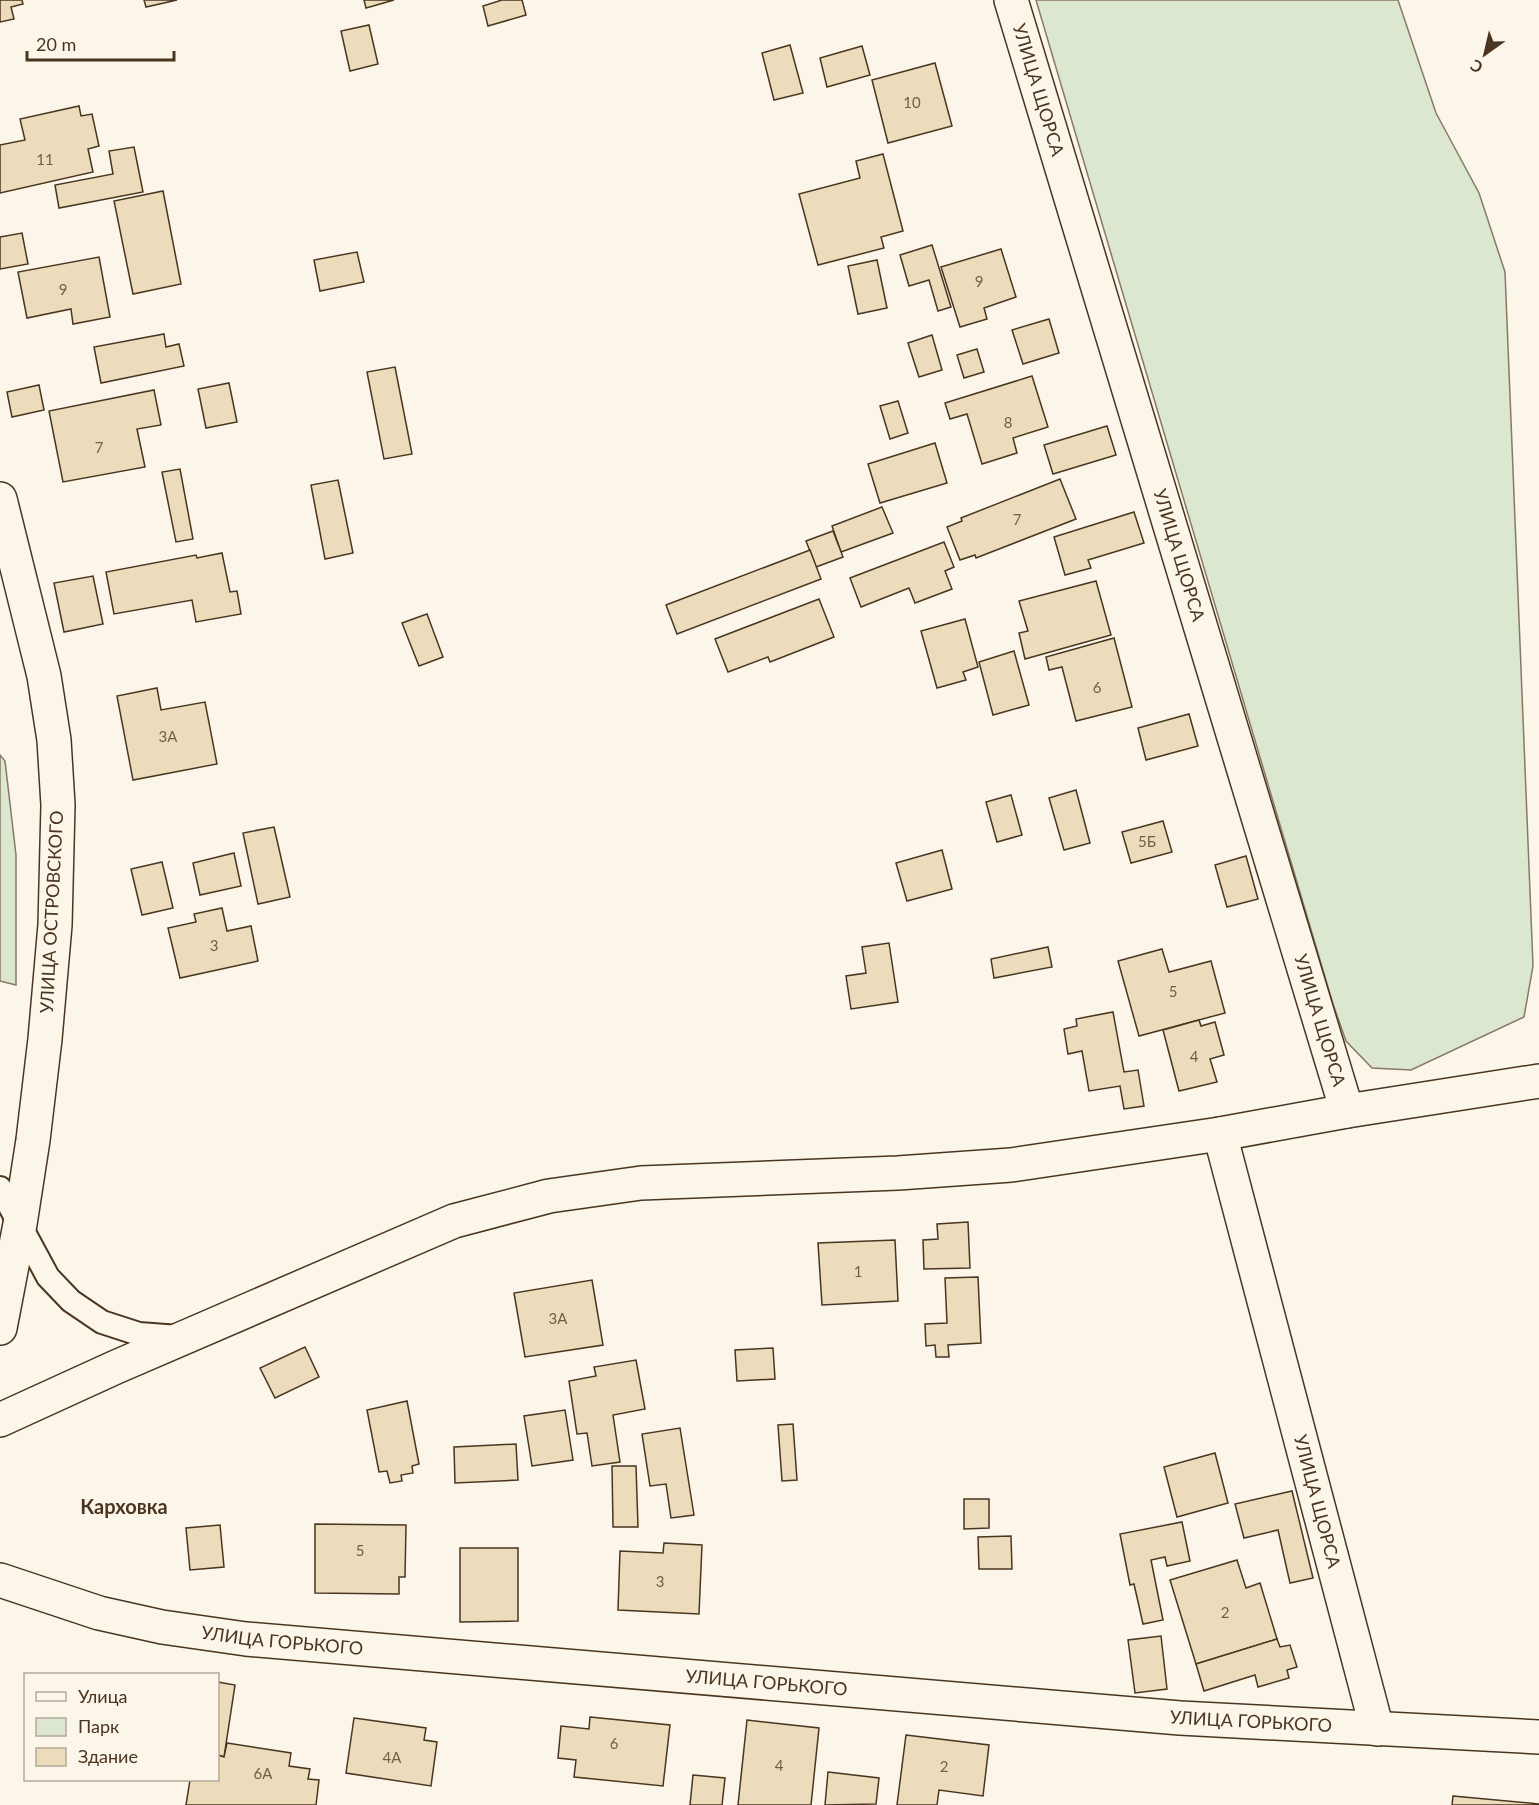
<svg xmlns="http://www.w3.org/2000/svg" width="1539" height="1805" font-family="Lato,sans-serif">
  <style>
    .green { fill: #dce7d0; stroke: #887966; stroke-width: 1.5 }
    .building { fill: #ecdcbc; stroke: #4a3520; stroke-width: 1.5 }
    .lines { fill: none; stroke-linecap: round; stroke-linejoin: round }
    .service-casing { stroke: #4a3520; stroke-width: 26 }
    .minor-casing { stroke: #4a3520; stroke-width: 36 }
    .service { stroke: #fbf6e9; stroke-width: 22 }
    .minor { stroke: #fbf6e9; stroke-width: 33 }
    .labels { text-anchor: middle; stroke-width: 4.5; stroke-linejoin: round; paint-order: stroke }
    .number-label { font-size: 15px; fill: #725f47 }
    .street-label { font-size: 18px; fill: #4a3520; stroke: #fbf6e9 }
    .neighbourhood-label { font-size: 20px; font-weight: bold; fill: #4a3520; stroke: #fbf6e9 }
  </style>
  <rect width="100%" height="100%" fill="#fbf6e9"/>
  <g class="green">
    <path d="M1036 0H1398L1436 113 1479 193 1505 272 1533 966 1524 1017 1411 1070 1372 1068 1346 1041 1333 1004Z"/>
    <path d="M0 755 5 761 16 855V985L0 981Z"/>
  </g>
  <g class="building">
    <path d="M0 0H22L23 4 11 7 14 19 0 22Z"/>
    <path d="M144 0H177L146 7Z"/>
    <path d="M364 0H394L366 8Z"/>
    <path d="M502 0H522L526 15 488 26 483 6Z"/>
    <path d="M369 25 378 64 350 71 341 31Z"/>
    <path d="M790 45 803 93 774 100 762 53Z"/>
    <path d="M862 46 870 75 827 87 820 58Z"/>
    <path d="M935 63 952 126 888 143 872 80Z"/>
    <path d="M79 106 81 116 92 114 99 146 88 149 93 172 0 193V145L25 140 20 119Z"/>
    <path d="M134 147 143 192 59 208 55 185 113 174 109 151Z"/>
    <path d="M883 154 903 231 881 237 884 248 818 265 799 194 860 178 856 161Z"/>
    <path d="M163 191 181 284 133 294 114 201Z"/>
    <path d="M22 233 28 264 0 269V237Z"/>
    <path d="M932 245 951 307 938 311 929 280 909 286 900 255Z"/>
    <path d="M1001 249 1016 297 984 308 987 319 960 327 941 267Z"/>
    <path d="M357 252 364 282 320 291 314 260Z"/>
    <path d="M99 257 110 317 73 324 71 309 27 318 18 272Z"/>
    <path d="M877 260 887 308 858 314 848 266Z"/>
    <path d="M1049 319 1059 353 1023 364 1012 330Z"/>
    <path d="M164 334 166 347 179 344 184 366 101 383 94 347Z"/>
    <path d="M932 335 942 370 919 377 908 343Z"/>
    <path d="M977 349 984 372 964 378 957 355Z"/>
    <path d="M395 367 412 454 384 459 367 372Z"/>
    <path d="M1032 376 1048 427 1013 438 1017 453 982 464 967 414 950 419 945 403Z"/>
    <path d="M229 383 237 422 206 428 198 389Z"/>
    <path d="M39 385 44 410 12 417 7 392Z"/>
    <path d="M154 390 161 425 137 429 145 467 63 482 49 411Z"/>
    <path d="M898 401 908 433 890 439 880 406Z"/>
    <path d="M1107 426 1116 455 1053 474 1044 445Z"/>
    <path d="M935 443 947 483 880 503 868 464Z"/>
    <path d="M180 469 193 539 176 542 162 472Z"/>
    <path d="M1060 479 1076 519 976 558 975 555 960 560 947 527 962 521 961 518Z"/>
    <path d="M338 480 353 553 325 559 311 485Z"/>
    <path d="M882 507 893 533 841 552 832 526Z"/>
    <path d="M1134 512 1144 543 1088 560 1091 568 1065 575 1054 537Z"/>
    <path d="M833 531 843 557 816 567 806 541Z"/>
    <path d="M944 542 954 567 945 571 952 589 915 603 909 588 861 607 850 578Z"/>
    <path d="M810 550 821 579 677 634 666 605Z"/>
    <path d="M222 553 230 592 237 591 241 614 196 622 192 600 114 614 106 572 196 555 197 558Z"/>
    <path d="M93 576 103 624 64 632 54 583Z"/>
    <path d="M1096 581 1111 635 1025 659 1019 633 1028 631 1019 601Z"/>
    <path d="M819 599 834 637 770 662 768 657 728 672 715 639Z"/>
    <path d="M427 614 443 657 419 666 402 623Z"/>
    <path d="M965 619 978 667 963 672 966 680 937 688 921 631Z"/>
    <path d="M1114 638 1132 707 1076 721 1062 667 1049 670 1046 657Z"/>
    <path d="M1014 651 1029 705 993 715 979 662Z"/>
    <path d="M157 688 161 710 205 702 217 764 133 780 117 696Z"/>
    <path d="M1189 714 1198 746 1146 760 1138 728Z"/>
    <path d="M1076 790 1090 843 1064 850 1049 798Z"/>
    <path d="M1011 795 1022 835 997 842 986 802Z"/>
    <path d="M1163 821 1172 852 1131 863 1122 832Z"/>
    <path d="M274 827 290 897 258 904 243 833Z"/>
    <path d="M942 850 952 889 907 901 896 863Z"/>
    <path d="M234 853 241 886 200 895 193 863Z"/>
    <path d="M1246 856 1258 899 1227 907 1215 865Z"/>
    <path d="M162 862 173 908 142 915 131 869Z"/>
    <path d="M222 908 227 931 251 926 258 961 180 978 168 928 196 922 194 914Z"/>
    <path d="M889 943 898 1002 851 1009 846 976 866 973 862 947Z"/>
    <path d="M1048 947 1052 967 994 978 991 959Z"/>
    <path d="M1162 949 1169 972 1211 961 1225 1013 1139 1036 1118 961Z"/>
    <path d="M1113 1012 1124 1072 1138 1070 1144 1106 1124 1109 1120 1086 1089 1091 1082 1051 1068 1054 1064 1029 1077 1026 1076 1019Z"/>
    <path d="M1199 1020 1201 1026 1215 1022 1224 1055 1210 1059 1217 1082 1179 1091 1163 1030Z"/>
    <path d="M968 1222 970 1268 924 1269 923 1240 938 1239 937 1224Z"/>
    <path d="M895 1240 898 1301 822 1305 818 1243Z"/>
    <path d="M978 1277 981 1343 948 1345 949 1357H936L935 1345 926 1346 925 1324 947 1323 945 1278Z"/>
    <path d="M592 1280 603 1345 525 1357 514 1293Z"/>
    <path d="M305 1347 319 1377 275 1398 260 1368Z"/>
    <path d="M773 1348 775 1379 737 1381 735 1350Z"/>
    <path d="M636 1360 645 1409 613 1415 620 1462 592 1466 587 1433 577 1434 569 1381 596 1376 594 1367Z"/>
    <path d="M407 1401 419 1464 412 1466 413 1473 401 1475 402 1481 390 1483 387 1471 379 1472 367 1410Z"/>
    <path d="M565 1410 573 1460 532 1466 524 1416Z"/>
    <path d="M793 1424 797 1480 782 1481 778 1425Z"/>
    <path d="M680 1428 694 1515 671 1518 666 1484 650 1486 642 1434Z"/>
    <path d="M516 1444 518 1480 455 1483 454 1447Z"/>
    <path d="M1215 1453 1228 1503 1177 1517 1164 1467Z"/>
    <path d="M612 1466H636L638 1527H613Z"/>
    <path d="M1292 1491 1313 1578 1290 1583 1278 1530 1244 1538 1235 1504Z"/>
    <path d="M964 1499H989V1528L964 1529Z"/>
    <path d="M1182 1522 1190 1561 1167 1566 1165 1557 1151 1560 1163 1620 1143 1624 1134 1584 1130 1585 1120 1534Z"/>
    <path d="M315 1524 406 1525 405 1577H399V1594L315 1593Z"/>
    <path d="M220 1525 224 1567 190 1570 186 1528Z"/>
    <path d="M1011 1536 1012 1569H979L978 1537Z"/>
    <path d="M664 1543 702 1545 699 1614 618 1610 620 1551 663 1553Z"/>
    <path d="M460 1548H518V1621L460 1622Z"/>
    <path d="M1237 1560 1246 1588 1260 1583 1277 1639 1196 1664 1170 1580Z"/>
    <path d="M1161 1636 1167 1689 1135 1693 1128 1640Z"/>
    <path d="M1277 1639 1280 1647 1290 1645 1297 1667 1287 1670 1289 1678 1258 1687 1255 1675 1204 1691 1196 1664Z"/>
    <path d="M218 1682 235 1685 224 1757 218 1755Z"/>
    <path d="M590 1717 670 1725 663 1786 574 1777 576 1760 558 1758 561 1726 589 1729Z"/>
    <path d="M354 1718 426 1728 424 1740 437 1742 431 1786 346 1773Z"/>
    <path d="M747 1720 819 1728 811 1805H738Z"/>
    <path d="M906 1735 989 1745 983 1796 939 1790 937 1805H897Z"/>
    <path d="M227 1743 291 1753 289 1766 310 1769 308 1779 319 1780 316 1805H186L190 1780H218V1755L224 1757Z"/>
    <path d="M828 1772 879 1778 876 1804 825 1805Z"/>
    <path d="M693 1775 725 1778 722 1805H690Z"/>
    <path d="M1453 1796 1539 1804V1805H1452Z"/>
  </g>
  <g class="lines">
    <defs>
      <path id="service" d="M0 1188 48 1277 71 1301 102 1322 139 1334 179 1337"/>
      <g id="minor">
        <path id="s1" d="M1011 0 1347 1111"/>
        <path d="M0 499 44 676 54 740 58 805 55 925 45 1039 33 1140 20 1224 0 1328"/>
        <path id="s2" d="M1220 1134 1377 1729"/>
        <path d="M0 1420 116 1367 454 1221 549 1196 641 1183 898 1173 1011 1165 1220 1134 1347 1111 1539 1081"/>
        <path id="s3" d="M0 1580 99 1613 162 1627 246 1639 1180 1718 1539 1737"/>
      </g>
    </defs>
    <use href="#service" class="service-casing"/>
    <use href="#minor" class="minor-casing"/>
    <use href="#service" class="service"/>
    <use href="#minor" class="minor"/>
  </g>
  <g class="labels">
    <g class="number-label">
      <text x="912" y="108">10</text>
      <text x="45" y="165">11</text>
      <text x="979" y="287">9</text>
      <text x="63" y="295">9</text>
      <text x="1008" y="428">8</text>
      <text x="99" y="453">7</text>
      <text x="1017" y="525">7</text>
      <text x="1097" y="693">6</text>
      <text x="168" y="742">3А</text>
      <text x="1147" y="847">5Б</text>
      <text x="214" y="951">3</text>
      <text x="1173" y="997">5</text>
      <text x="1194" y="1062">4</text>
      <text x="858" y="1277">1</text>
      <text x="558" y="1324">3А</text>
      <text x="360" y="1556">5</text>
      <text x="660" y="1587">3</text>
      <text x="1225" y="1618">2</text>
      <text x="614" y="1749">6</text>
      <text x="392" y="1763">4А</text>
      <text x="779" y="1771">4</text>
      <text x="944" y="1772">2</text>
      <text x="263" y="1779">6А</text>
    </g>
    <g class="street-label">
      <text dy="6" stroke="none"><textPath href="#s1" startOffset="94">УЛИЦА ЩОРСА</textPath></text>
      <text dy="6" stroke="none"><textPath href="#s1" startOffset="580">УЛИЦА ЩОРСА</textPath></text>
      <text transform="translate(52 912) rotate(-87)" y="6">УЛИЦА ОСТРОВСКОГО</text>
      <text dy="6" stroke="none"><textPath href="#s1" startOffset="1066">УЛИЦА ЩОРСА</textPath></text>
      <text dy="6" stroke="none"><textPath href="#s2" startOffset="380">УЛИЦА ЩОРСА</textPath></text>
      <text dy="6" stroke="none"><textPath href="#s3" startOffset="290">УЛИЦА ГОРЬКОГО</textPath></text>
      <text dy="6" stroke="none"><textPath href="#s3" startOffset="776">УЛИЦА ГОРЬКОГО</textPath></text>
      <text dy="6" stroke="none"><textPath href="#s3" startOffset="1262">УЛИЦА ГОРЬКОГО</textPath></text>
    </g>
    <g class="neighbourhood-label">
      <text x="124" y="1514">Карховка</text>
    </g>
  </g>
  <rect x="24" y="1673" width="195" height="108" fill="#fbf6e9" stroke="#b4a999" stroke-width="1.5"/>
  <rect x="36" y="1692" width="30" height="9" fill="#fbf6e9" stroke="#b4a999" stroke-width="1.5"/>
  <text x="78" y="1703" font-size="18" fill="#4a3520">Улица</text>
  <rect x="36" y="1718" width="30" height="18" fill="#dce7d0" stroke="#b4a999" stroke-width="1.5"/>
  <text x="78" y="1733" font-size="18" fill="#4a3520">Парк</text>
  <rect x="36" y="1748" width="30" height="18" fill="#ecdcbc" stroke="#b4a999" stroke-width="1.5"/>
  <text x="78" y="1763" font-size="18" fill="#4a3520">Здание</text>
  <g transform="translate(1485 54) rotate(214)" stroke="#fbf6e9" stroke-width="4.5" paint-order="stroke">
  <path d="M0-4.5L10 22L0 15L-10 22Z" fill="#4a3520"/>
  <text y="-9" font-size="16" font-weight="bold" text-anchor="middle" fill="#4a3520">С</text>
  </g>
  <path d="M27 51v9h147v-9" fill="none" stroke="#4a3520" stroke-width="3"/>
  <text x="36" y="51" font-size="18" fill="#4a3520" stroke="#fbf6e9" stroke-width="4.5" paint-order="stroke">20 m</text>
</svg>
